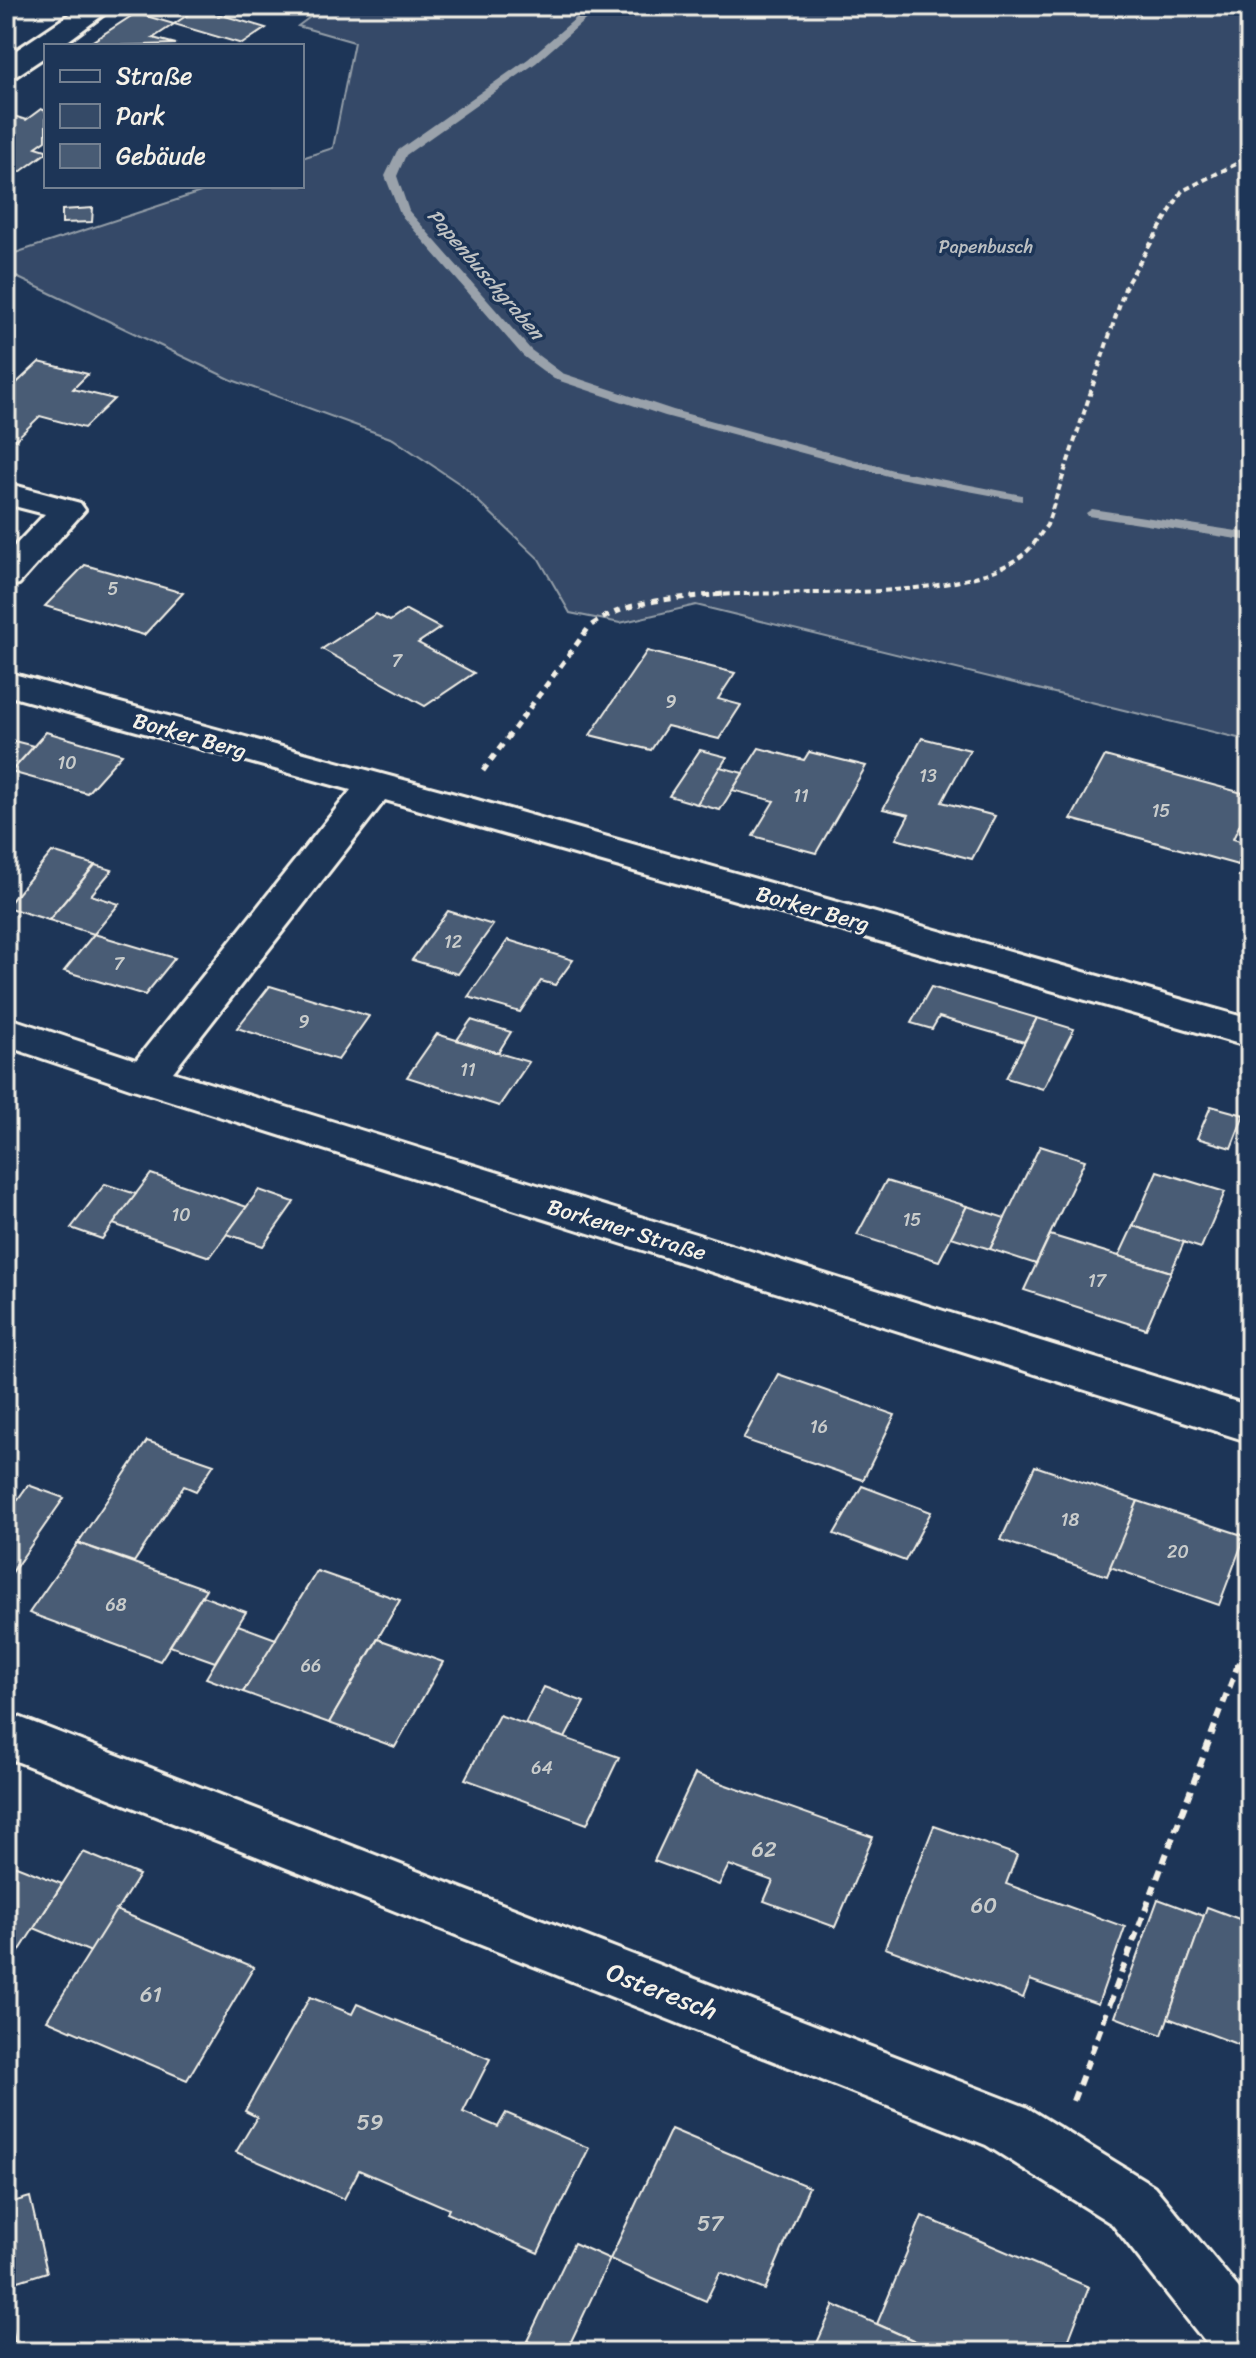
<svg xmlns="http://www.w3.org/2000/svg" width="1256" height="2358" font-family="Sriracha,sans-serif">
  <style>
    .green { fill: #354a67; stroke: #949ea8; stroke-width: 2 }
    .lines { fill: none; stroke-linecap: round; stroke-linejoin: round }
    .stream { fill: #9aa2ab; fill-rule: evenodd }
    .building { fill: #485b74; stroke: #f4f1e8; stroke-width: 2 }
    .street-casing { stroke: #f4f1e8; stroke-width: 6 }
    .path-far2 { stroke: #f4f1e8; stroke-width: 4; stroke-dasharray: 6 4; stroke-linecap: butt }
    .path-far1 { stroke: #f4f1e8; stroke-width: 5; stroke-dasharray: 7 6; stroke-linecap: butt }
    .path { stroke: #f4f1e8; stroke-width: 6; stroke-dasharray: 10 7; stroke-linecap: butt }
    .street { fill: #1d3557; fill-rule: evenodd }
    .labels { text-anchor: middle; stroke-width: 7; stroke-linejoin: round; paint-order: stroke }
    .far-park-label { font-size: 18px; fill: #bbbfc1; stroke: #1d3557 }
    .number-label { font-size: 18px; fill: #c9cccb }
    .far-water-label { font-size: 20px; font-style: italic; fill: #c0c3c4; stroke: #1d3557 }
    .street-label { font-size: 22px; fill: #f4f1e8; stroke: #1d3557 }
    .near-number-label { font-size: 22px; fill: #c9cccb }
    .near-street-label { font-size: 26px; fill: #f4f1e8; stroke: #1d3557 }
  </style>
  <rect width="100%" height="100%" fill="#1d3557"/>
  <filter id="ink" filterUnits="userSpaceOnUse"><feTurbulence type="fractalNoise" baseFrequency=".0125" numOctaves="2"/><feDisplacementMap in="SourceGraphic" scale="16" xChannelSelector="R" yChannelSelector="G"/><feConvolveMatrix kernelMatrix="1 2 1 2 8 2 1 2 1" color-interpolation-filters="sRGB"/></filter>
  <g filter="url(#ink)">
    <path class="green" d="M325 6H1250V741L696 605 620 623 570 613 539 559 460 484 393 439 232 380 6 272V256L219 186H302V158L333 148 354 42 298 26Z"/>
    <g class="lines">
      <g class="stream">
        <path d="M590 6H601L536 63 406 155 397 176 409 211 531 350 562 373 673 410 893 470 1022 495V501L888 476 665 416 554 379 523 356 400 214 385 176 397 151 528 59Z"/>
        <path d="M1092 509 1250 533V541L1088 516 1086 513Z"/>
      </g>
    </g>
    <g class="building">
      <path d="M198 8 266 28 242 44 174 24Z"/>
      <path d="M136 13 174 24 153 38 176 44 109 46 93 41Z"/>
      <path d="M41 109 46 111V140L36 147 46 150V153L20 172 6 168V122L14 116 26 120Z"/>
      <path d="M93 208 92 222 62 223V210Z"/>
      <path d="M39 362 88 374 73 389 114 399 84 428 40 416 11 444 6 443V393Z"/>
      <path d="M85 565 183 593 144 635 45 606Z"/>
      <path d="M406 610 440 628 418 643 474 673 425 706 322 649 376 614 390 621Z"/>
      <path d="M647 651 735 673 718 699 741 705 719 739 667 726 651 750 590 735Z"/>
      <path d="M46 732 122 754 87 793 11 772Z"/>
      <path d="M922 738 970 750 942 802 995 816 972 859 896 839 909 815 883 809Z"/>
      <path d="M6 739 34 746 6 777Z"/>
      <path d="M759 748 804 760 809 752 866 766 816 853 753 836 774 801 732 790Z"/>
      <path d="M700 750 727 757 697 804 669 796Z"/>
      <path d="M1105 756 1250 795V803L1233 839 1249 844 1238 865 1071 819Z"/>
      <path d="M720 767 743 773 720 810 697 804Z"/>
      <path d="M52 852 95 865 49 920 6 907Z"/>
      <path d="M1250 852V879L1239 876Z"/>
      <path d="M95 865 112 870 91 895 119 904 94 934 49 920Z"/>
      <path d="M448 911 493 925 458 974 412 960Z"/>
      <path d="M94 934 175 958 145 995 64 971Z"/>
      <path d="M508 940 573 960 555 985 541 981 520 1012 468 997Z"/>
      <path d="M270 986 369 1016 338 1060 237 1028Z"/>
      <path d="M931 987 1037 1018 1024 1042 939 1017 932 1029 911 1023Z"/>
      <path d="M1037 1018 1074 1029 1043 1089 1006 1078Z"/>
      <path d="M471 1020 511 1032 498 1053 457 1040Z"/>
      <path d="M437 1034 498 1053 529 1062 499 1106 407 1077Z"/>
      <path d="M1211 1106 1244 1115 1231 1148 1197 1138Z"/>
      <path d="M1040 1146 1085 1160 1036 1264 990 1249Z"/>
      <path d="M1157 1171 1225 1192 1201 1248 1133 1226Z"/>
      <path d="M151 1174 247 1207 210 1257 113 1224Z"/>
      <path d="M886 1181 967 1206 939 1261 857 1235Z"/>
      <path d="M105 1184 136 1194 102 1239 71 1228Z"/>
      <path d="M259 1190 294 1202 263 1246 227 1234Z"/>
      <path d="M967 1206 1005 1218 990 1249 951 1237Z"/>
      <path d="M1133 1226 1184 1242 1171 1272 1119 1256Z"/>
      <path d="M1050 1235 1171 1272 1146 1329 1024 1290Z"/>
      <path d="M778 1374 895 1415 863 1480 743 1439Z"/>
      <path d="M147 1441 214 1464 196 1491 184 1486 134 1562 78 1543Z"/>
      <path d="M1035 1466 1138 1501 1107 1576 1001 1540Z"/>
      <path d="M28 1485 64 1498 6 1581V1516Z"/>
      <path d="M862 1486 931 1512 905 1561 834 1534Z"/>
      <path d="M1138 1501 1245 1536 1219 1605 1110 1567Z"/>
      <path d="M78 1543 206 1589 160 1661 29 1613Z"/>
      <path d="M317 1571 400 1600 329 1723 243 1692Z"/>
      <path d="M202 1596 246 1612 215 1662 170 1646Z"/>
      <path d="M238 1625 276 1639 243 1692 206 1678Z"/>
      <path d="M378 1639 443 1662 395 1747 329 1723Z"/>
      <path d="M544 1687 584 1702 565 1738 525 1724Z"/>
      <path d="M499 1715 619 1757 587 1824 465 1779Z"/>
      <path d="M695 1774 873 1837 835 1927 764 1901 773 1881 729 1865 719 1885 654 1861Z"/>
      <path d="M934 1826 1017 1855 1006 1884 1125 1927 1098 2004 1030 1980 1023 1998 885 1948Z"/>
      <path d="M83 1852 139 1875 91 1952 34 1928Z"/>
      <path d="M6 1862 62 1884 6 1972Z"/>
      <path d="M1158 1899 1204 1916 1162 2035 1115 2017Z"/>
      <path d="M1207 1907 1250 1923V2049L1168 2018Z"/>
      <path d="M116 1910 254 1967 187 2080 47 2020Z"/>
      <path d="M310 1997 352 2014 357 2004 490 2059 463 2112 498 2127 506 2113 589 2148 538 2253 447 2213 449 2209 359 2170 344 2199 236 2152 257 2117 245 2111Z"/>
      <path d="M671 2129 809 2187 765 2290 720 2272 706 2301 610 2259Z"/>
      <path d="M30 2197 47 2272 6 2285V2204Z"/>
      <path d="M922 2216 1089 2287 1064 2352H940L877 2324Z"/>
      <path d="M574 2243 610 2259 566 2352H550L527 2341Z"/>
      <path d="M6 2299 17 2350 10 2352H6Z"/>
      <path d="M834 2305 933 2349 932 2352H813Z"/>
      <path d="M527 2341 550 2352H522Z"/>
    </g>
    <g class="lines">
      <defs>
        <g id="street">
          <path d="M82 6H115L61 46H46V56L16 76 6 79V57Z"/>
          <path d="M6 483 80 503 85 510 19 584 6 587V555L45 514 6 504Z"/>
          <path d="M6 672 470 798 1250 1019V1047L385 800 173 1072 1250 1406V1442L130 1088 6 1046V1017L136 1060 351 790 6 695Z"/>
          <path d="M6 1712 1026 2107 1154 2186 1250 2302V2352H1213L1112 2224 986 2145 6 1757Z"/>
        </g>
      </defs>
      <use href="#street" class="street-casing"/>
      <g class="path-far2">
        <path d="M6 11 14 6"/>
        <path d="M704 596C789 588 957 606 1024 554 1033 547 1040 534 1047 525L1126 285 1182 191 1250 157"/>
      </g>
      <path class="path-far1" d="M483 771 590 626C631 598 675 599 723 594"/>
      <path class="path" d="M1073 2101 1250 1633"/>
      <use href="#street" class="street"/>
    </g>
  </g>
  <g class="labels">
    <g class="far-park-label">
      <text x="986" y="253">Papenbusch</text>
    </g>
    <g class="number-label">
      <text x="113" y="595">5</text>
      <text x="397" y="667">7</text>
      <text x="671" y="708">9</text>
      <text x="67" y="769">10</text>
      <text x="928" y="782">13</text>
      <text x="801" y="802">11</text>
      <text x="1161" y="817">15</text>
      <text x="453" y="948">12</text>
      <text x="119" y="970">7</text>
      <text x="304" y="1028">9</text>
      <text x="468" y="1076">11</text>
      <text x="181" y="1221">10</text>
      <text x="912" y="1226">15</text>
      <text x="1097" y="1287">17</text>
      <text x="819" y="1433">16</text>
      <text x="1070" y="1526">18</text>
      <text x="1178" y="1558">20</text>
      <text x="116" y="1611">68</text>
      <text x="311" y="1672">66</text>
      <text x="542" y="1774">64</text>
    </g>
    <g class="far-water-label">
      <text transform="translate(486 274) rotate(49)" y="7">Papenbuschgraben</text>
    </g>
    <g class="street-label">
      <text transform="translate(190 735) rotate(16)" y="8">Borker Berg</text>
      <text transform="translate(813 908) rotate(16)" y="8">Borker Berg</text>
      <text transform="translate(627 1229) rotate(17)" y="8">Borkener Straße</text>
    </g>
    <g class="near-number-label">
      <text x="764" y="1857">62</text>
      <text x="984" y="1913">60</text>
      <text x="151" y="2002">61</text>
      <text x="370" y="2130">59</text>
      <text x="710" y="2231">57</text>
    </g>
    <g class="near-street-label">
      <text transform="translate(662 1991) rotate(21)" y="9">Osteresch</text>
    </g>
  </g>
  <rect width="1256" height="2358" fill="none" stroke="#1d3557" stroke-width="32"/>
  <rect x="16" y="16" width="1224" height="2326" fill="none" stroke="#f4f1e8" stroke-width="3" filter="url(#ink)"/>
  <rect x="44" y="44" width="260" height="144" fill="#1d3557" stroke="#738091" stroke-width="2"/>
  <rect x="60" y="70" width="40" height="12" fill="#1d3557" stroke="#738091" stroke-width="2"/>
  <text x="116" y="84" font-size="24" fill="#f4f1e8">Straße</text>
  <rect x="60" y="104" width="40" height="24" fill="#354a67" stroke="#738091" stroke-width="2"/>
  <text x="116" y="124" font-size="24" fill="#f4f1e8">Park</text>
  <rect x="60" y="144" width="40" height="24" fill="#485b74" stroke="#738091" stroke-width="2"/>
  <text x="116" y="164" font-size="24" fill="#f4f1e8">Gebäude</text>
</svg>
